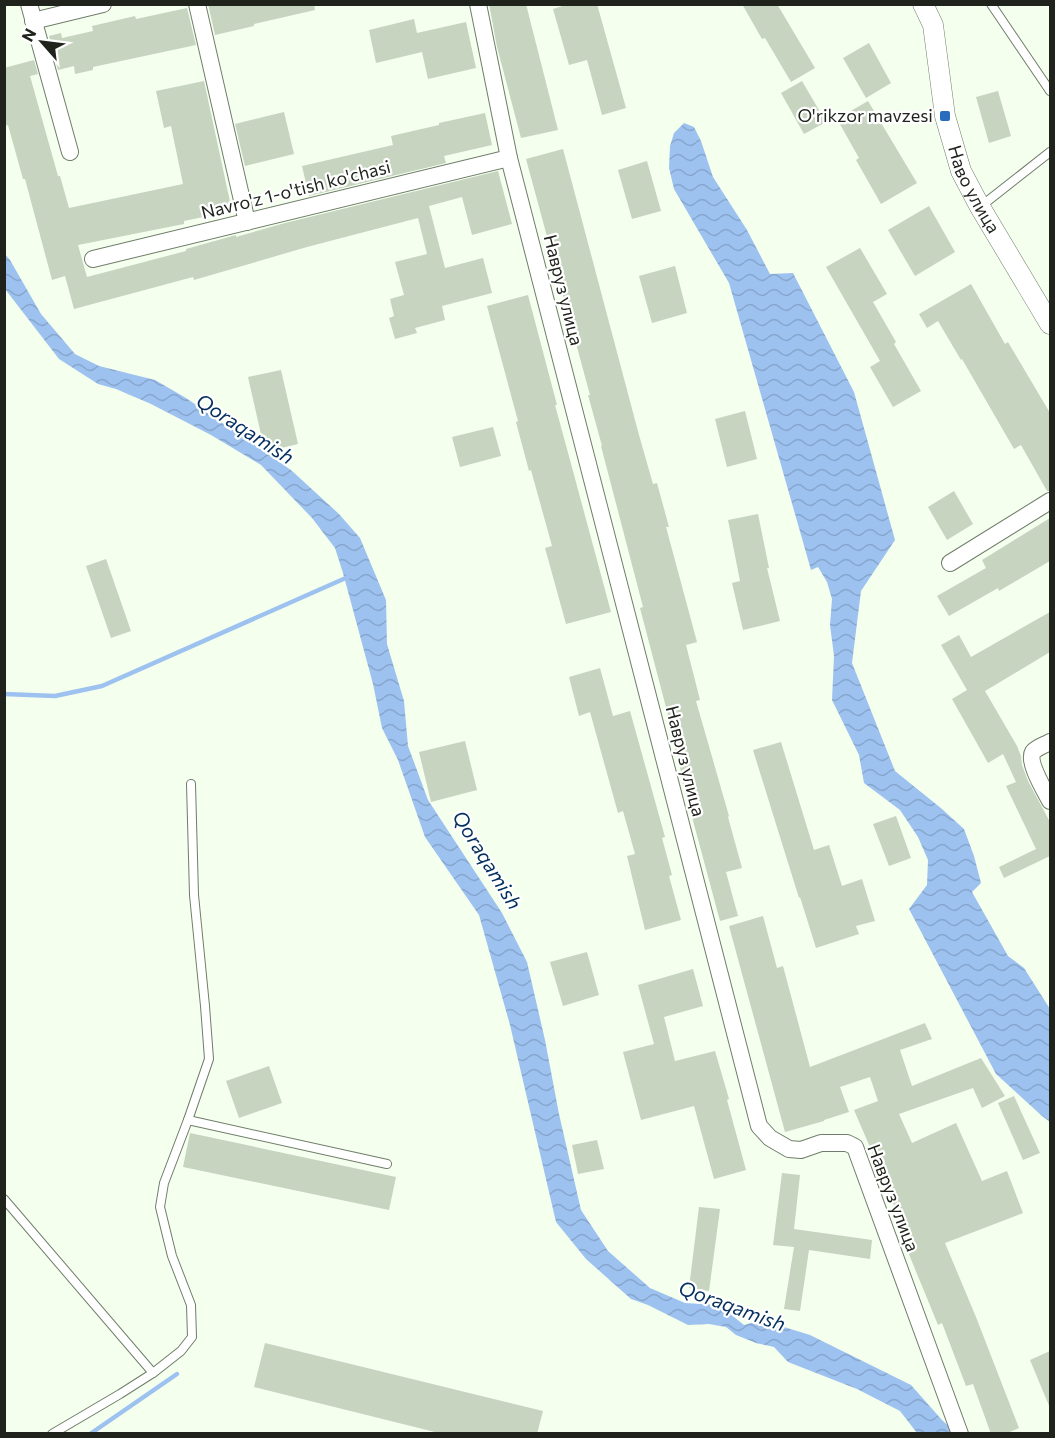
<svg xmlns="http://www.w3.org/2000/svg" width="1055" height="1438" font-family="Commissioner,sans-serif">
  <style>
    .water { fill: url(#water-waves) }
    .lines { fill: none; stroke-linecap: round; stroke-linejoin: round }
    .stream { stroke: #9dc2f0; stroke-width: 4.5 }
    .building { fill: #c7d4c0 }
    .service-casing { stroke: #717d6b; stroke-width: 10 }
    .minor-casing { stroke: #717d6b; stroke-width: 18 }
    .tertiary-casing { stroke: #717d6b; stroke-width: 21 }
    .service { stroke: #fff; stroke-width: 8 }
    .minor { stroke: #fff; stroke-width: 16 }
    .tertiary { stroke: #fff; stroke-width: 20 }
    .poi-dot { fill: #286dbe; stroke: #fff; stroke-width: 2 }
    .labels { text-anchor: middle; stroke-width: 4.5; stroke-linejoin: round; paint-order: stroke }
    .poi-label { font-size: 18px; fill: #1f231c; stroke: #fff; text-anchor: end }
    .street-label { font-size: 18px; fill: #1f231c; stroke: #fff }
    .water-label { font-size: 20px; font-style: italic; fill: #042f5e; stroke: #fff }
  </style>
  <defs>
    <pattern id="water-waves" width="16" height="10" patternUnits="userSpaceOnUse" patternTransform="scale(1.5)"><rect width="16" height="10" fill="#9dc2f0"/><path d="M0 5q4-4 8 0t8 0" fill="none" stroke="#87a6cd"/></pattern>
  </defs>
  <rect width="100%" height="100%" fill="#f4ffee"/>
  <g class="water">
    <path d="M684 123 694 127 701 141 713 177 747 230 770 274 793 273 854 392 895 540 861 591 852 663 895 771 942 809 964 829 974 856 981 883 972 892 1008 956 1024 968 1050 1009V1122L1042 1116 996 1074 909 909 927 885 928 860 918 837 900 810 864 783 859 755 832 700 834 656 830 625 832 599 827 582 818 567 811 570 729 283 674 189 669 168 670 146 674 133Z"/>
    <path d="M4 253 10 260 41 314 75 354 99 366 155 380 186 398 291 470 339 514 360 538 386 600 387 644 404 701 408 746 428 800 502 913 527 962 545 1040 559 1114 581 1210 608 1251 650 1288 685 1303 719 1305 744 1325 761 1320 810 1335 911 1385 942 1420 956 1433H917L900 1411 857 1389 788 1362 774 1347 756 1343 736 1335 726 1327 709 1324 688 1325 648 1305 631 1299 586 1259 556 1222 510 1025 479 915 425 837 398 760 382 728 373 684 343 573 335 548 312 518 261 465 211 435 151 404 116 389 98 384 59 359 5 289Z"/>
  </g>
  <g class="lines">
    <g class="stream">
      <path d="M4 694 55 696 102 686 348 577"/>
      <path d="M90 1434 177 1374"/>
    </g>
  </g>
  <g class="building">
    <path d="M208 4H314L315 10 254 24V26L215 35Z"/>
    <path d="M489 4H526L558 130 521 138 497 47Z"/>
    <path d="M569 4H597L626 108 602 115 587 60 569 65 553 9Z"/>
    <path d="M742 4H777L815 68 791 82 765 38 762 39Z"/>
    <path d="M187 8 196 45 93 67V70L75 74 74 66 58 70 49 36 61 33 62 38 93 31 92 26 135 16 136 19Z"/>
    <path d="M414 19 417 33 466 22 476 68 428 79 422 52 376 63 369 30Z"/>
    <path d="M869 43 891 83 866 98 843 58Z"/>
    <path d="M34 60 38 74 30 76 58 176H60L69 208 183 184 171 126 164 128 156 91 204 81 232 211 184 221V224L78 245 87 277 186 251V249L236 235V237L285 223 498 171 512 224 472 235 462 197 429 206 445 268 483 258 492 293 442 306 445 320 415 328 417 333 395 339 389 318 394 316 390 299 404 295 395 262 427 254 418 218 307 247 194 280 193 277 74 309 65 276 52 280 25 179H23L8 125 4 126V68Z"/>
    <path d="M802 81 826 122 804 134 781 93Z"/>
    <path d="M998 91 1011 136 989 143 976 97Z"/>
    <path d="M868 101 917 183 881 204 856 160 859 158 837 119Z"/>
    <path d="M284 112 294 154 245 166 235 124Z"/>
    <path d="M485 113 492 145 444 156 446 163 309 196 302 166 393 145 391 136 439 125V123Z"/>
    <path d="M563 149 639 435 653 484 657 483 669 527H666L697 642 686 645 700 700 696 701 729 816 728 817 742 868 726 872 738 916 720 921 681 776 682 775 666 716 668 715 640 608 643 607 601 446H602L588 395H590L526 159Z"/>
    <path d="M647 161 661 211 632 219 618 170Z"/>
    <path d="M929 206 955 252 915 276 888 230Z"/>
    <path d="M860 248 887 294 873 302 896 342 894 344 921 391 893 407 870 367 880 361 826 267Z"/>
    <path d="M675 266 687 313 652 323 639 276Z"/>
    <path d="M971 284 1005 344 1008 342 1050 413V491H1047L1021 445 1014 449 962 359 961 360 938 321 927 328 919 314Z"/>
    <path d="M528 295 557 405H555L570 460 611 612 566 624 545 548 552 546 531 470 529 471 516 422 518 421 487 306Z"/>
    <path d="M281 370 298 444 265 452 248 377Z"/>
    <path d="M745 411 757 459 727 467 715 419Z"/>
    <path d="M493 427 501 456 460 467 452 437Z"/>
    <path d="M954 491 973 524 947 540 928 507Z"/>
    <path d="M758 514 769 568H767L780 621 743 630 732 583 740 581 728 520Z"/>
    <path d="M1050 518V561L999 591 998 588 949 616 937 596 986 568 982 560Z"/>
    <path d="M106 559 131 631 111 638 86 566Z"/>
    <path d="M1050 612V652L985 691 1017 746 1021 756 1022 765 1028 781 1050 822V856L1004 878 999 867 1036 849 1006 786 1016 782 1003 754 988 763 952 699 967 690 941 645 959 635 971 657Z"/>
    <path d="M600 668 613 716 630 711 665 837 662 838 672 875 669 876 681 920 645 930 627 856 635 854 623 811 618 813 590 712 579 716 569 677Z"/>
    <path d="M465 741 477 790 431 802 419 752Z"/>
    <path d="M781 742 814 850 829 845 842 886 862 879 875 921 856 926 859 934 816 948 800 897 799 898 753 750Z"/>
    <path d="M896 816 911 858 889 866 873 824Z"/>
    <path d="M763 916 777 968 783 966 810 1067 925 1023 932 1039 900 1050 912 1086 981 1058 1005 1096 982 1108 973 1088 899 1114 912 1143 956 1123 982 1181 1007 1171 1023 1213 945 1243 976 1317 1019 1428 1005 1434H991L973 1384 966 1386 942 1323 938 1325 908 1252 911 1251 893 1203H894L854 1110 878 1101 870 1077 840 1087 849 1112 824 1120V1121L785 1132 729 926Z"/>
    <path d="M587 952 599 995 563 1006 550 962Z"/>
    <path d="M693 969 703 1006 664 1017 675 1061 715 1051 729 1099 727 1100 746 1170 714 1179 694 1106 641 1120 623 1052 654 1044 638 985Z"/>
    <path d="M269 1066 282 1103 239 1118 226 1081Z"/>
    <path d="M1014 1096 1040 1153 1023 1160 998 1103Z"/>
    <path d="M190 1133 396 1177 389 1210 183 1167Z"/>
    <path d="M597 1140 604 1169 578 1174 572 1145Z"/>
    <path d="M782 1173 800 1175 794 1229 872 1240 870 1259 809 1250 800 1311 784 1309 794 1247 773 1245Z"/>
    <path d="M699 1207 720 1209 709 1291 689 1288Z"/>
    <path d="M265 1343 543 1411 537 1434H443L254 1387Z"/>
    <path d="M1050 1351V1408L1030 1360Z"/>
  </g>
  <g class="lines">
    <defs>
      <g id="service">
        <path d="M991 4 1050 91"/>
        <path d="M980 207 1050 152"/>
        <path d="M188 1120 209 1059 205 1006 194 895 191 784"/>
        <path d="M4 1199 153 1373 120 1394 52 1434"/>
        <path d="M153 1373 181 1351 192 1337 191 1305 172 1256 160 1207 164 1183 188 1120 387 1164"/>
      </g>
      <g id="minor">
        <path d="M29 4 70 152"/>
        <path d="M197 4 247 222"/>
        <path d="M478 4 509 158 759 1126 770 1138 789 1149 801 1150 821 1143H847L855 1147 960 1434"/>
        <path d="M33 21 103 4"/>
        <path d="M93 259 509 158"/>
        <path d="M950 563 1050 501"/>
        <path d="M1050 742C1045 745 1037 747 1033 752 1027 762 1045 791 1050 801"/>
      </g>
      <g id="tertiary">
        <path id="s1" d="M923 4 933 25 945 116 961 171 980 207 1050 324"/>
      </g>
    </defs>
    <use href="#service" class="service-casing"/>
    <use href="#minor" class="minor-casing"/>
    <use href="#tertiary" class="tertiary-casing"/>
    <use href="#service" class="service"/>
    <use href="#minor" class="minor"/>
    <use href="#tertiary" class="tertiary"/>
  </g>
  <rect class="poi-dot" x="939" y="110" width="12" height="12" rx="3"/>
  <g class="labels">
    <g class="poi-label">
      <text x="933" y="122">O'rikzor mavzesi</text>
    </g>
    <g class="street-label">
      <text dy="6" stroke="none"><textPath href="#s1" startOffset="194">Наво улица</textPath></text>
      <text transform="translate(296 190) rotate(-14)" y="6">Navro'z 1-o'tish ko'chasi</text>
      <text transform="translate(563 290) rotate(76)" y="6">Навруз улица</text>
      <text transform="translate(685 761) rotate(76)" y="6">Навруз улица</text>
      <text transform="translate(893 1198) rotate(69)" y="6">Навруз улица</text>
    </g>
    <g class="water-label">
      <text transform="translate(245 429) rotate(33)" y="7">Qoraqamish</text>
      <text transform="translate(487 860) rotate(58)" y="7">Qoraqamish</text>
      <text transform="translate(732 1306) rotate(20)" y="7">Qoraqamish</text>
    </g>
  </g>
  <rect width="1055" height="1438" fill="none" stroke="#1f231c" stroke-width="12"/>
  <g transform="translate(42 42) rotate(298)" stroke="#ffffff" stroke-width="4.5" paint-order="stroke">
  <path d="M0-4.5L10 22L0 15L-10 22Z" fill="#1f231c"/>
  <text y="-9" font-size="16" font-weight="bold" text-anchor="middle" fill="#1f231c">N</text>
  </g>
</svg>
